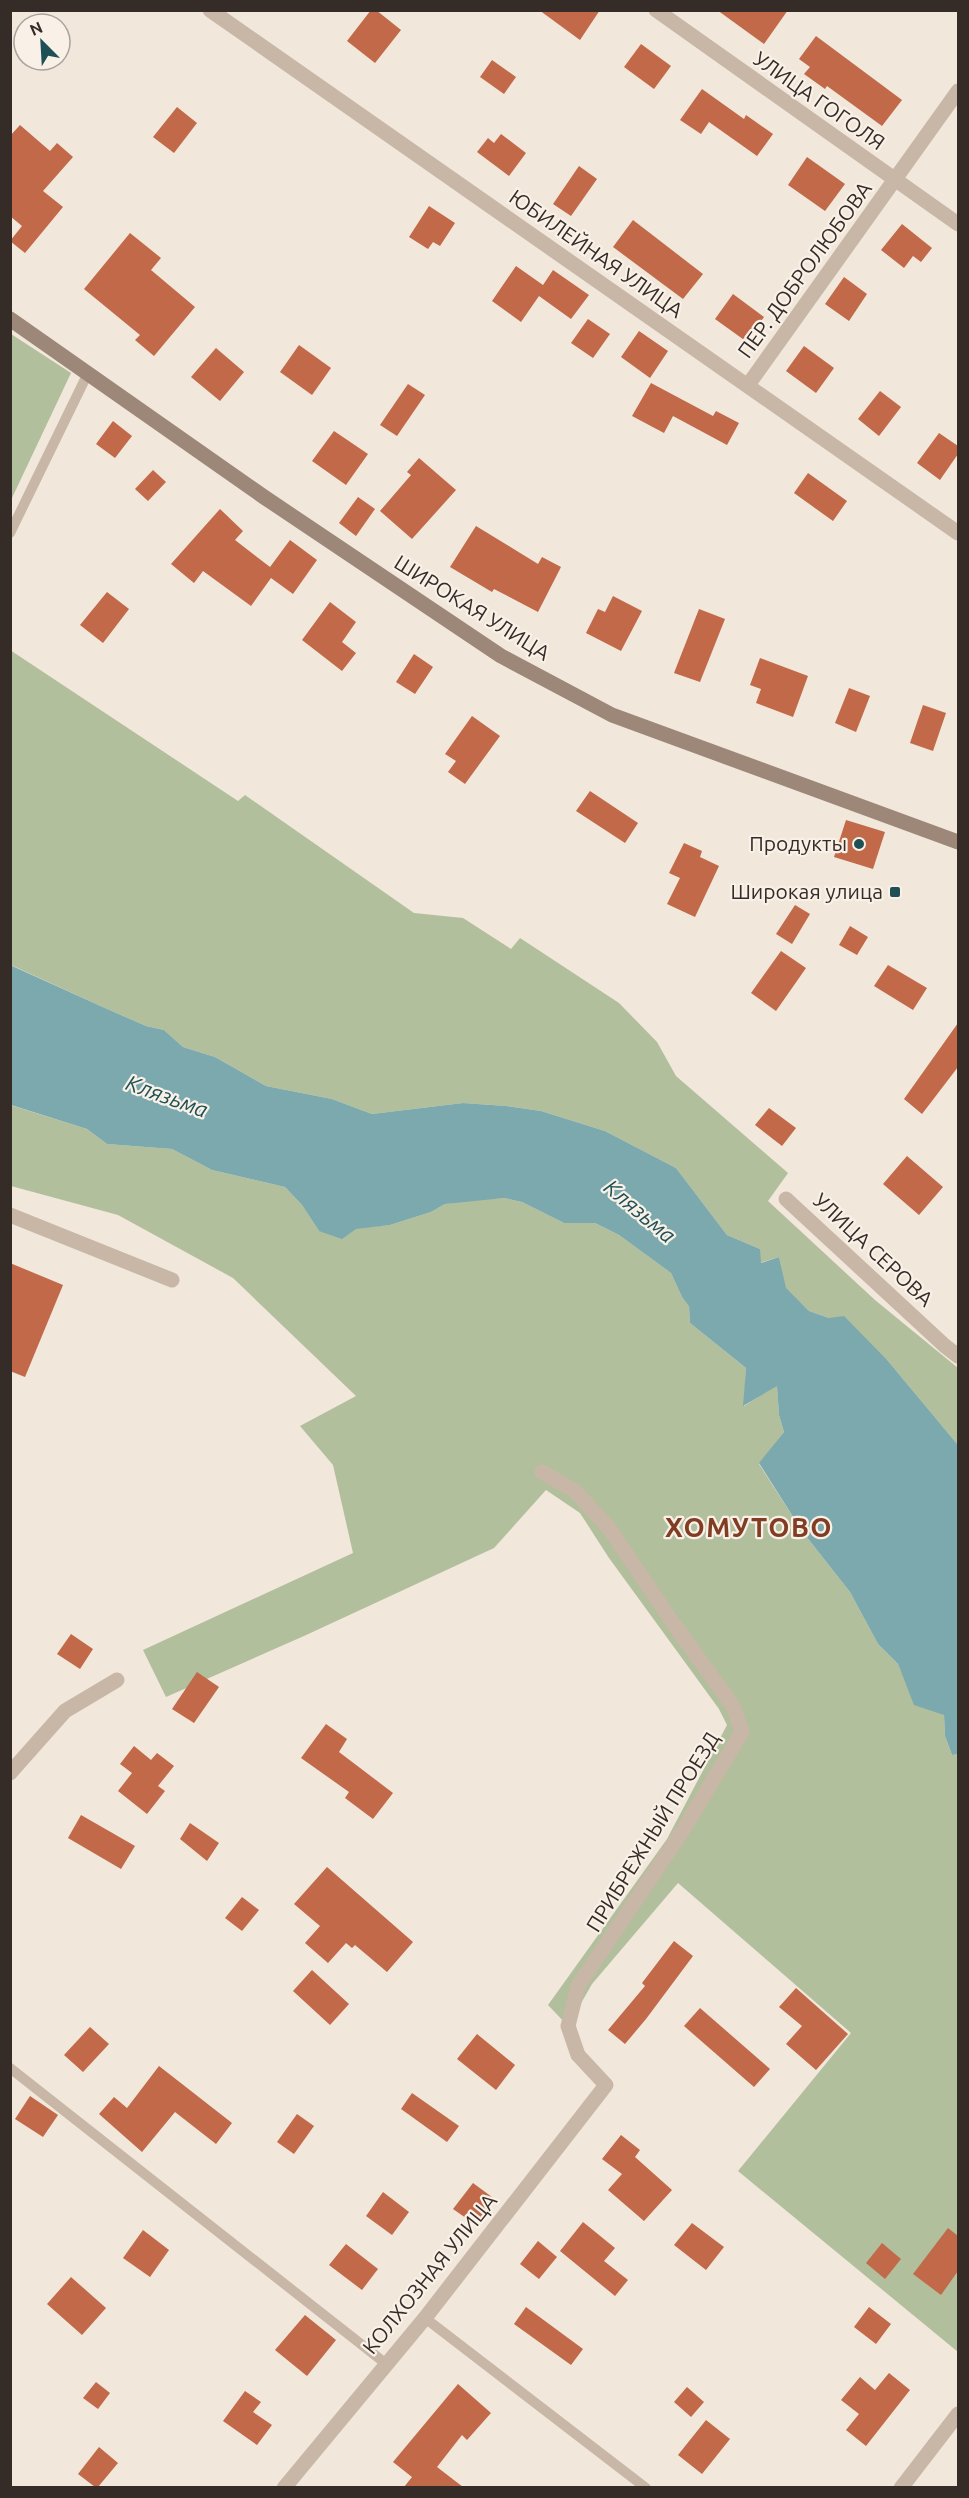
<svg xmlns="http://www.w3.org/2000/svg" width="969" height="2498" font-family="Ubuntu,sans-serif">
  <style>
    .green { fill: #b2bf9c }
    .water { fill: #7ba9ad }
    .building { fill: #c16949 }
    .lines { fill: none; stroke-linecap: round; stroke-linejoin: round }
    .lane { stroke: #c8b7a7; stroke-width: 10 }
    .street { stroke: #c8b7a7; stroke-width: 15 }
    .secondary { stroke: #9c8779; stroke-width: 15 }
    .poi-dot { fill: #1f5055; stroke: #f9f1e7; stroke-width: 2 }
    .labels { text-anchor: middle; stroke-width: 4.5; stroke-linejoin: round; paint-order: stroke }
    .street-label { font-size: 21px; fill: #352c28; stroke: #f9f1e7 }
    .poi-label { font-size: 21px; fill: #352c28; stroke: #f9f1e7; text-anchor: end }
    .water-label { font-size: 22px; font-style: italic; fill: #1f5055; stroke: #f9f1e7 }
    .district-label { font-size: 27px; font-weight: bold; letter-spacing: 1.5px; fill: #813d24; stroke: #f9f1e7 }
  </style>
  <rect width="100%" height="100%" fill="#f1e7db"/>
  <g class="green">
    <path d="M11 334 71 373 11 500Z"/>
    <path d="M10 650 238 801 245 795 414 913 463 918 511 949 520 938 619 1003 657 1042 676 1076 788 1173 768 1201 875 1300 958 1368V1445L888 1361 829 1318 809 1311 785 1288 779 1257 760 1263V1249L727 1235 676 1168 605 1131 541 1111 506 1106 463 1103 372 1114 332 1099 266 1086 215 1057 183 1047 164 1030 146 1026 105 1008 11 965Z"/>
    <path d="M10 1105 87 1129 107 1144 172 1149 212 1170 285 1187 302 1205 319 1231 390 1225 431 1212 445 1204 469 1200 504 1198 522 1202 564 1223H595L619 1235 671 1273 682 1297 689 1305 690 1323 746 1368 744 1406 777 1385 779 1415 784 1432 759 1464 802 1531 850 1592 878 1644 898 1664 906 1683 944 1715 945 1736 952 1755 958 1754V2352L738 2171 851 2033 678 1883 592 1984 568 2026 548 2005 667 1839 727 1725 719 1709 609 1558 580 1513 546 1490 494 1548 304 1636 166 1697 143 1650 353 1553 333 1465 300 1426 356 1396 233 1278 118 1215 11 1186Z"/>
  </g>
  <path class="water" d="M10 965 105 1008 146 1026 164 1030 183 1047 215 1057 266 1086 332 1099 372 1114 463 1103 506 1106 541 1111 605 1131 676 1168 727 1235 760 1249 761 1263 779 1257 786 1288 809 1311 829 1318 844 1316 888 1361 958 1445V1754L952 1755 945 1736 944 1715 914 1705 898 1664 878 1644 850 1592 802 1531 759 1463 784 1432 779 1415 777 1386 743 1406 746 1368 690 1323 689 1306 682 1297 671 1273 619 1235 595 1223H564L522 1202 504 1198 445 1204 431 1212 390 1225 356 1229 342 1239 319 1231 302 1205 285 1187 212 1170 172 1149 107 1144 87 1129 11 1105Z"/>
  <g class="building">
    <path d="M371 10H376L401 30 375 63 347 41Z"/>
    <path d="M539 10H600L580 40Z"/>
    <path d="M717 10H788L764 44Z"/>
    <path d="M816 36 902 100 882 126 827 86 825 89 804 74 810 67 799 59Z"/>
    <path d="M641 44 671 66 654 89 624 67Z"/>
    <path d="M492 60 516 77 504 94 480 77Z"/>
    <path d="M702 89 744 119 746 115 773 134 757 156 709 122 701 134 680 120Z"/>
    <path d="M177 107 197 123 174 153 153 137Z"/>
    <path d="M20 125 50 151 57 143 73 157 43 191 63 207 25 253 10 241 22 226 10 216V136Z"/>
    <path d="M501 134 526 153 509 176 477 152 488 138 494 143Z"/>
    <path d="M807 157 845 184 825 211 788 185Z"/>
    <path d="M579 166 597 179 571 216 553 204Z"/>
    <path d="M429 206 455 223 440 246 433 242 428 249 409 237Z"/>
    <path d="M633 220 703 274 683 299 613 247Z"/>
    <path d="M902 224 932 248 921 262 913 256 904 268 881 250Z"/>
    <path d="M130 233 161 258 151 270 195 307 154 356 135 340 140 335 84 289Z"/>
    <path d="M516 266 543 285 553 270 589 295 571 319 539 296 521 322 492 301Z"/>
    <path d="M844 277 867 294 849 321 825 304Z"/>
    <path d="M733 294 764 317 747 342 715 319Z"/>
    <path d="M588 319 610 334 593 358 571 343Z"/>
    <path d="M639 331 668 351 650 378 621 357Z"/>
    <path d="M299 345 331 368 312 395 280 372Z"/>
    <path d="M804 346 834 368 816 393 786 371Z"/>
    <path d="M216 348 244 372 220 401 191 377Z"/>
    <path d="M651 383 713 416 716 411 739 423 727 445 673 416 664 433 632 416Z"/>
    <path d="M408 384 425 395 397 436 380 425Z"/>
    <path d="M880 391 901 407 879 436 858 419Z"/>
    <path d="M113 421 132 436 115 458 96 444Z"/>
    <path d="M334 431 368 454 346 485 312 461Z"/>
    <path d="M939 433 958 446V454L940 480 917 463Z"/>
    <path d="M419 458 456 490 412 539 380 511 411 475 407 472Z"/>
    <path d="M153 470 166 482 148 501 135 489Z"/>
    <path d="M808 473 847 501 833 521 794 493Z"/>
    <path d="M358 497 375 509 356 536 339 523Z"/>
    <path d="M220 509 243 531 235 540 270 567 290 540 317 560 293 594 271 578 251 606 203 571 194 583 171 564Z"/>
    <path d="M476 526 538 564 542 557 561 567 538 612 494 589 492 592 450 567Z"/>
    <path d="M107 592 129 609 103 643 80 625Z"/>
    <path d="M613 596 642 611 621 651 586 633 598 609 605 612Z"/>
    <path d="M330 602 356 622 342 642 356 653 342 671 302 640Z"/>
    <path d="M699 609 725 619 700 682 674 673Z"/>
    <path d="M414 654 433 667 415 694 396 682Z"/>
    <path d="M760 658 808 676 793 717 756 703 761 689 750 685Z"/>
    <path d="M849 688 870 696 856 732 835 723Z"/>
    <path d="M923 705 946 713 933 751 910 743Z"/>
    <path d="M472 716 500 736 465 784 448 772 456 761 445 754Z"/>
    <path d="M590 791 638 823 625 843 576 811Z"/>
    <path d="M846 820 885 832 873 869 834 857Z"/>
    <path d="M684 843 702 851 700 857 719 866 695 917 667 904 680 878 669 873Z"/>
    <path d="M795 905 810 914 792 944 776 934Z"/>
    <path d="M850 926 868 937 857 955 839 945Z"/>
    <path d="M781 951 806 968 776 1011 751 993Z"/>
    <path d="M888 965 927 988 913 1010 874 986Z"/>
    <path d="M958 1023V1067L922 1114 904 1099Z"/>
    <path d="M769 1108 796 1128 782 1146 755 1125Z"/>
    <path d="M907 1156 943 1187 919 1215 883 1184Z"/>
    <path d="M10 1263 63 1285 25 1377 10 1371Z"/>
    <path d="M71 1634 93 1649 80 1669 57 1654Z"/>
    <path d="M197 1672 219 1687 194 1723 172 1709Z"/>
    <path d="M326 1724 347 1739 339 1752 393 1793 373 1819 345 1798 349 1792 301 1758Z"/>
    <path d="M134 1746 151 1760 157 1753 174 1766 158 1786 165 1791 147 1814 118 1791 132 1773 120 1764Z"/>
    <path d="M81 1815 135 1846 121 1869 68 1838Z"/>
    <path d="M190 1823 219 1843 207 1861 180 1839Z"/>
    <path d="M327 1867 413 1942 387 1972 355 1945 352 1948 346 1943 328 1963 305 1943 320 1926 294 1904Z"/>
    <path d="M242 1897 259 1910 242 1931 225 1918Z"/>
    <path d="M674 1941 693 1956 646 2019 625 2044 608 2030 645 1986 642 1983Z"/>
    <path d="M312 1970 349 2004 330 2025 293 1991Z"/>
    <path d="M796 1988 848 2034 816 2070 786 2044 802 2026 779 2007Z"/>
    <path d="M700 2008 770 2069 754 2087 684 2026Z"/>
    <path d="M90 2027 109 2044 83 2072 64 2055Z"/>
    <path d="M477 2034 515 2065 496 2090 457 2059Z"/>
    <path d="M159 2066 232 2123 216 2144 175 2112 142 2152 99 2114 114 2097 127 2108Z"/>
    <path d="M412 2093 459 2126 447 2142 401 2109Z"/>
    <path d="M30 2096 58 2115 43 2137 15 2119Z"/>
    <path d="M297 2114 314 2126 294 2154 277 2142Z"/>
    <path d="M621 2135 640 2150 635 2157 672 2190 644 2221 608 2190 622 2174 602 2159Z"/>
    <path d="M473 2183 496 2200 476 2225 453 2209Z"/>
    <path d="M383 2192 409 2212 392 2235 366 2216Z"/>
    <path d="M583 2222 615 2248 604 2261 628 2280 615 2296 560 2251Z"/>
    <path d="M692 2223 724 2247 706 2270 674 2245Z"/>
    <path d="M948 2228 958 2236V2271L941 2295 913 2274Z"/>
    <path d="M143 2230 169 2250 150 2277 123 2258Z"/>
    <path d="M538 2241 557 2257 539 2279 520 2264Z"/>
    <path d="M882 2243 901 2259 885 2279 866 2263Z"/>
    <path d="M346 2244 378 2269 362 2290 329 2265Z"/>
    <path d="M71 2277 106 2308 82 2335 47 2304Z"/>
    <path d="M526 2307 583 2349 571 2365 514 2324Z"/>
    <path d="M869 2307 891 2324 876 2344 854 2327Z"/>
    <path d="M305 2315 336 2340 307 2376 275 2350Z"/>
    <path d="M889 2373 910 2390 866 2446 846 2430 859 2414 841 2400 860 2377 875 2390Z"/>
    <path d="M96 2382 110 2393 98 2409 83 2398Z"/>
    <path d="M458 2384 491 2413 467 2440 462 2435 437 2467 463 2487H404L412 2477 393 2462Z"/>
    <path d="M687 2387 704 2402 691 2417 674 2402Z"/>
    <path d="M245 2391 261 2402 253 2412 272 2425 257 2445 223 2421Z"/>
    <path d="M706 2420 730 2439 702 2474 678 2455Z"/>
    <path d="M99 2447 118 2463 98 2487H95L78 2474Z"/>
  </g>
  <g class="lines">
    <g class="lane">
      <path d="M10 533 88 373"/>
      <path d="M10 2068 385 2363"/>
      <path d="M425 2318 646 2488"/>
    </g>
    <g class="street">
      <path d="M210 10 958 533"/>
      <path d="M656 10 958 224"/>
      <path d="M748 385 958 91"/>
      <path d="M786 1199 945 1346 958 1356"/>
      <path d="M10 1215 172 1280"/>
      <path d="M10 1773 65 1711 117 1680"/>
      <path d="M284 2488 425 2318 606 2085 578 2055 568 2026 578 1986 683 1830 742 1732 733 1706 675 1626 609 1528 575 1491 542 1472"/>
      <path d="M901 2488 958 2414"/>
    </g>
    <path class="secondary" d="M10 319 264 497 501 656 612 715 958 842"/>
  </g>
  <g class="poi-dot">
    <circle cx="859" cy="844" r="6"/>
    <rect x="889" y="886" width="12" height="12" rx="3"/>
  </g>
  <g class="labels">
    <g class="street-label">
      <text transform="translate(819 101) rotate(35)" y="7">УЛИЦА ГОГОЛЯ</text>
      <text transform="translate(596 254) rotate(35)" y="7">ЮБИЛЕЙНАЯ УЛИЦА</text>
      <text transform="translate(805 270) rotate(-54)" y="7">ПЕР. ДОБРОЛЮБОВА</text>
      <text transform="translate(472 608) rotate(32)" y="7">ШИРОКАЯ УЛИЦА</text>
      <text transform="translate(873 1250) rotate(43)" y="7">УЛИЦА СЕРОВА</text>
      <text transform="translate(653 1832) rotate(-58)" y="7">ПРИБРЕЖНЫЙ ПРОЕЗД</text>
      <text transform="translate(430 2274) rotate(-51)" y="7">КОЛХОЗНАЯ УЛИЦА</text>
    </g>
    <g class="poi-label">
      <text x="847" y="851">Продукты</text>
      <text x="883" y="899">Широкая улица</text>
    </g>
    <g class="water-label">
      <text transform="translate(167 1096) rotate(20)" y="8">Клязьма</text>
      <text transform="translate(640 1211) rotate(40)" y="8">Клязьма</text>
    </g>
    <g class="district-label">
      <text x="749" y="1537">ХОМУТОВО</text>
    </g>
  </g>
  <rect width="969" height="2498" fill="none" stroke="#352c28" stroke-width="24"/>
  <g transform="translate(42 42) rotate(336)"><circle r="28" fill="#f9f1e7" stroke="#aba29b" stroke-width="1.5"/>
  <path d="M0-4.5L10 22L0 15L-10 22Z" fill="#1f5055"/>
  <text y="-9" font-size="16" font-weight="bold" text-anchor="middle" fill="#352c28">N</text>
  </g>
</svg>
